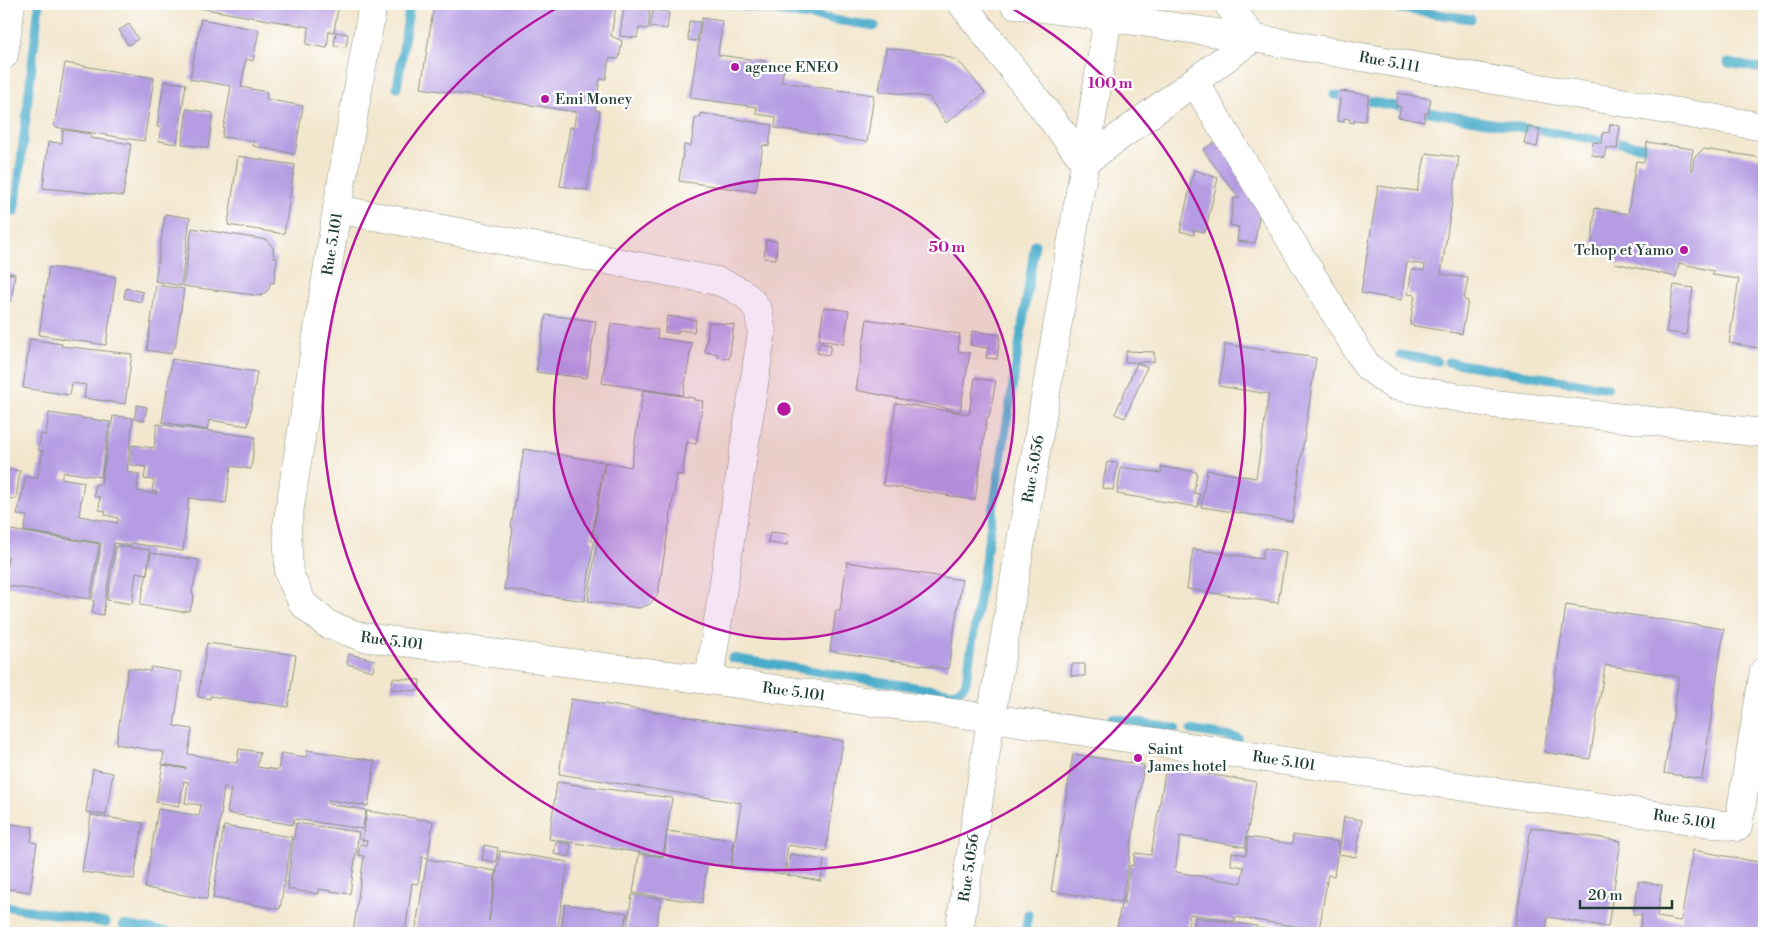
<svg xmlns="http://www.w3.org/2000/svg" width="1768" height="937" font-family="'Libre Bodoni',serif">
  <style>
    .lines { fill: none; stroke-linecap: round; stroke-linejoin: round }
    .stream { stroke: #4aacca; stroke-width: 9 }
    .building { fill: #b69de3 }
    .minor-casing { stroke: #889280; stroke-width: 29 }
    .minor { stroke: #fff; stroke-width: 28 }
    .ring { fill: none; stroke: #b5179e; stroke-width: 2.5 }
    .poi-dot { fill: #b5179e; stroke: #fff; stroke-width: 2 }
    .labels { text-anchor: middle; stroke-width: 4.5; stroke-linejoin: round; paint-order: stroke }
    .street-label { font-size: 15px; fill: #1f3d34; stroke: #fff }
    .poi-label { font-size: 15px; fill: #1f3d34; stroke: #fff; text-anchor: start }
    .centre { fill: #b5179e; stroke: #fff; stroke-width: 2.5 }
    .ring-label { font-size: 15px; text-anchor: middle; font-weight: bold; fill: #b5179e; stroke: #fff; stroke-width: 4.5; stroke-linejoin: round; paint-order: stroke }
  </style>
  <rect width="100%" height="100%" fill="#fff"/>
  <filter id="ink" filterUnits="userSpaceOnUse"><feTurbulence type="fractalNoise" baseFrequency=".02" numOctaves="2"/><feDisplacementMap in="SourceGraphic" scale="10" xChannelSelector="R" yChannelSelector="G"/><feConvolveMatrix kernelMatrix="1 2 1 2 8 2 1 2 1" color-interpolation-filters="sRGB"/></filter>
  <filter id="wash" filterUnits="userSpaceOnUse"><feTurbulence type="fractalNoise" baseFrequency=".0096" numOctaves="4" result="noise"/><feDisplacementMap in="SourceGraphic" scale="20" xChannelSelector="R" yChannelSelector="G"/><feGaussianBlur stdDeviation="1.12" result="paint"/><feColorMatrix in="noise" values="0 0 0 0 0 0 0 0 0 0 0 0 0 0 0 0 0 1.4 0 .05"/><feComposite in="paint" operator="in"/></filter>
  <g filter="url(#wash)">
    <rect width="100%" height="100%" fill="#f2e6cd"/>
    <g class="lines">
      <g class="stream">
        <path d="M729 4 875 26"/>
        <path d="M1367 4 1471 19"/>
        <path d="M1728 63 1764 69"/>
        <path d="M397 88 410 4"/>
        <path d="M1334 95 1479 121 1657 149"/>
        <path d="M15 212 39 4"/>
        <path d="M1400 355 1437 361"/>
        <path d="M1448 362 1608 388"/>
        <path d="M732 658 953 693 961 689 966 682 1035 244"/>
        <path d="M1112 718 1176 728"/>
        <path d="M1191 730 1238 738"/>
        <path d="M4 906 106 923"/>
        <path d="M123 925 172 933"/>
        <path d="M1025 933 1028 914"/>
      </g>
    </g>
    <g id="blocks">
      <g class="building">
        <path d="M176 4H310L338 8 334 32 329 31 327 48 306 44 309 27Z"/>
        <path d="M434 4H596L616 7 611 36 622 41 619 59 609 58 606 79H600L595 110 600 111 587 190 560 186 570 127H574L576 112 421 88Z"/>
        <path d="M624 6 650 10 648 29 639 28 637 38 620 36Z"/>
        <path d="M653 10 669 12 667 29 650 27Z"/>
        <path d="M702 18 722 21 718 55 765 61 764 66 784 69 781 82 874 95 867 142 775 128 776 117 756 114 757 107 690 98Z"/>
        <path d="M201 19 259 30 253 61 246 59 241 87 267 92 266 99 303 106 295 154 253 146 254 141 222 137 231 86 190 79Z"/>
        <path d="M689 21 700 22 697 41 688 40Z"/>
        <path d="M129 24 138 39 128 45 119 30Z"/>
        <path d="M336 32 348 34 346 47 334 46Z"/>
        <path d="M886 48 939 54 956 60 963 66 985 93 946 123 929 97 879 91Z"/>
        <path d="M65 63 154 78 144 141 54 127Z"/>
        <path d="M164 81 186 84 177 144 159 141 161 128 157 127Z"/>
        <path d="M1341 91 1369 95 1365 121 1354 120V123L1349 122 1350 119 1344 118V122L1337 121Z"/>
        <path d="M1398 93 1431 99 1428 114 1425 113 1424 122 1398 117 1401 107 1396 106Z"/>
        <path d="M187 109 213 113 208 148 182 144Z"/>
        <path d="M701 113 772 125 769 146 763 145 756 192 679 181 684 145 691 146 695 119 701 117Z"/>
        <path d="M1610 124 1620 126 1617 149 1606 148 1604 158 1592 155 1593 142 1602 143 1603 132 1609 133Z"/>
        <path d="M1528 127 1540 129 1537 147 1524 144Z"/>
        <path d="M63 130 91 134 90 138 131 144 123 196 43 188 48 142 62 143Z"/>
        <path d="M1217 140 1256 193 1248 199 1261 202 1255 243 1237 241 1239 227 1230 225 1234 198H1239L1203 150Z"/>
        <path d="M1647 142 1693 149 1690 168 1692 171 1694 158 1703 149 1764 158V312L1759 348 1729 343 1739 279 1712 275 1713 271 1679 263 1676 277 1615 263 1616 258 1592 242 1595 208 1628 214 1636 161 1644 162Z"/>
        <path d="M1426 153 1459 157 1441 274 1468 278 1464 300 1468 301 1462 334 1410 325 1415 295 1408 294 1412 269 1424 271 1425 265 1407 262 1401 300 1361 293 1378 186 1417 191Z"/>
        <path d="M238 156 295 165 284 234 228 225Z"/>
        <path d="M1194 170 1218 178 1205 232 1194 230V235L1180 231Z"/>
        <path d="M165 214 190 218 181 286 155 281Z"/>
        <path d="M192 228 267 240 273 248 274 257 277 258 274 283H270L269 289 261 296 183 286Z"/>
        <path d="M766 240 777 241 776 259 764 258Z"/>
        <path d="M49 267 116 277 106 345 39 335Z"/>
        <path d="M5 273 15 274 11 301 4 299Z"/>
        <path d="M156 285 184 289 175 348H172L171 354 147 350Z"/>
        <path d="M1674 285 1693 288 1686 335 1666 332Z"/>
        <path d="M126 288 143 292 141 302 124 298Z"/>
        <path d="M824 307 849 311 844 344 819 340Z"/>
        <path d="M546 315 596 321 587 378 536 372Z"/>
        <path d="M667 316 696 320 694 332 678 330V334L665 332Z"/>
        <path d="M867 319 960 334 958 351 970 353 960 411 856 390Z"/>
        <path d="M709 322 734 325 729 359 718 357V354L705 352Z"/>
        <path d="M611 323 658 330 657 338 692 343 683 395 602 383Z"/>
        <path d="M972 331 1000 335 997 359 986 358 988 348 970 345Z"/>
        <path d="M30 339 62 344 61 346 132 354 125 404 84 398 86 385 72 383 70 395 23 388Z"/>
        <path d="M820 343 831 345 829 355 817 353Z"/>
        <path d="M1225 344 1316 358 1292 521 1201 507 1207 470 1256 478 1269 394 1219 386Z"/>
        <path d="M1126 351 1154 352V362H1125Z"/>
        <path d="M172 359 257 372 248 426 209 420 207 430 162 422Z"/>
        <path d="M1137 363 1147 367 1125 418 1115 414Z"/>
        <path d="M975 378 996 381 989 417H987L975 500 883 485 896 403 969 414Z"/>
        <path d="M643 390 694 398V400L703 401 696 444 687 442 682 475 677 474 658 594 650 604 639 608 588 601 598 535 593 534 605 462 631 467Z"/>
        <path d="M137 405 147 407 144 421 134 419Z"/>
        <path d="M49 413 110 422 101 477 64 472 61 478 84 482 79 516 118 523V518L105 515 106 511 99 510 100 497 94 496 95 484H101L113 416 133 418 127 472 139 474 137 491 157 494V492L152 491 154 480 144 479 146 467 130 465 132 445 154 448 157 424 255 437 251 469 231 466 226 503 189 498 183 551 131 543V546L114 543 103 615 92 613 94 601 92 600 101 543 24 531 27 516 17 515 26 476 37 479 43 451 38 450 41 434 46 435Z"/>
        <path d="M524 449 604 462 591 541H594L585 601 504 589 513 528 511 527Z"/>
        <path d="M1107 462 1118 463 1113 490 1102 488Z"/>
        <path d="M1121 467 1161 473 1162 467 1197 472 1194 493 1200 494 1198 507 1117 494Z"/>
        <path d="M4 469 20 471 16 499 4 498Z"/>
        <path d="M4 529 99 544 90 599 4 585 8 557 4 556Z"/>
        <path d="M770 532 788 534 787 545 768 543Z"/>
        <path d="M116 546 150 550 147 574 136 572 132 604 107 600Z"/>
        <path d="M1264 548 1286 552 1278 603 1187 589 1193 549 1262 559Z"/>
        <path d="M151 553 199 560 192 592 194 597 190 610 183 612 140 605Z"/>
        <path d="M847 562 962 580 948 669 830 651 836 610 840 611Z"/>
        <path d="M1566 605 1724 629 1702 779 1664 773 1679 677 1605 665 1590 759 1544 752Z"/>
        <path d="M207 643 296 655 288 707 210 696V699L198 697Z"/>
        <path d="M349 654 375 660 373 671 347 664Z"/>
        <path d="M1072 664H1085V676H1071Z"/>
        <path d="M151 667 182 672 174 726 192 729 188 754 237 763 239 749 260 752 257 767 278 770 281 753 306 757 307 750 375 761 368 806 329 800 328 804 366 810 363 829 294 819 293 825 227 813 231 788 224 787 221 809H222L207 899 145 888 158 809 199 816 201 805 185 803 188 782 184 781 179 806 156 802 163 765 186 769 187 768 162 764 164 752 116 744 128 668 150 671Z"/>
        <path d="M393 678 420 680 419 691 391 689Z"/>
        <path d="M571 699 843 741 826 851 788 845 784 874 731 867 741 803 559 774Z"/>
        <path d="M1073 754 1144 765 1122 902 1051 891Z"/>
        <path d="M1166 767 1256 782 1245 847 1180 836 1175 872 1241 883 1244 867 1231 865 1232 852 1246 855 1248 837 1292 844 1293 835 1339 842 1334 876 1328 875 1319 930 1235 917V921L1190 914 1187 933H1125V930L1117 928 1121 904H1124L1130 865 1133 866 1135 853 1151 855Z"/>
        <path d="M93 769 113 773 106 815 86 812Z"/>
        <path d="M557 782 672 798 663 856 549 839Z"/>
        <path d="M367 811 433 821 428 858 422 857 418 884 412 883 405 933H353L364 856 358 855 360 844 366 845 367 841 362 840Z"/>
        <path d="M91 815 143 823 134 879 82 872Z"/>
        <path d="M1344 817 1362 820 1356 857 1339 854Z"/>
        <path d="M4 823 33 827 31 842 37 843 30 892 4 888Z"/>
        <path d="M296 823 359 832 350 894 319 889V894L288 889 289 884H287Z"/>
        <path d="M224 826 292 837 280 909 213 898Z"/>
        <path d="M1531 827 1621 841 1608 927 1548 917 1546 931 1544 930 1543 933H1514Z"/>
        <path d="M667 831 734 840 731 866 707 863 702 903 633 893 639 854 664 857Z"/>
        <path d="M556 842 571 844 569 857 554 854Z"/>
        <path d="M484 845 498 848 496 862 482 860Z"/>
        <path d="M1693 850 1764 863V933H1639L1642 915 1633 914 1639 881 1662 885 1657 917 1681 921Z"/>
        <path d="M500 851 568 862 557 933H415L427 859 496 871 489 921Z"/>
        <path d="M790 854 824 860 821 881 786 875Z"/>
        <path d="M632 895 661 899 655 933H626Z"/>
        <path d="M565 904 627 913 623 933H560Z"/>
        <path d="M1195 917 1257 926 1256 933H1193Z"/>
        <path d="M1259 928 1286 932V933H1258Z"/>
      </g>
    </g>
  </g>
  <g filter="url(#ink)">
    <use href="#blocks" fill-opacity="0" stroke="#889280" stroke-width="1"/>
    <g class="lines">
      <defs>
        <g id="minor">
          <path id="s1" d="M373 4 337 209 287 526 289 574 303 604 327 624 362 637 709 680 991 718 1738 827 1764 671"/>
          <path d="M962 4 1085 162 1253 38 1228 4"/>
          <path id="s2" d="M1014 4 1253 38 1764 127"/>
          <path d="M4 55 11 4"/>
          <path d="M1194 81 1367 366 1394 386 1494 404 1764 433"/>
          <path d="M337 209 717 281C733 287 750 294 758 311 760 317 760 325 762 331L709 680"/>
          <path id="s3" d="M959 933 991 718 1085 162 1110 4"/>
        </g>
      </defs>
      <use href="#minor" class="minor-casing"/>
      <use href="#minor" class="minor"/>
    </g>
  </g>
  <circle cx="784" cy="409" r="230" fill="#b5179e" fill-opacity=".12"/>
  <g class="ring">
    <circle cx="784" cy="409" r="230"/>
    <path d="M1004 4A461 461 0 1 1 564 4"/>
  </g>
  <g class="poi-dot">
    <circle cx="735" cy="67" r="5"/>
    <circle cx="545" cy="99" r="5"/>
    <circle cx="1684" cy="250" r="5"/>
    <circle cx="1138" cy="758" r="5"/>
  </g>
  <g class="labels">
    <g class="street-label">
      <text dy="5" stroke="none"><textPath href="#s2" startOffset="380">Rue 5.111</textPath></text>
      <text transform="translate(332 244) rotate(-81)" y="5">Rue 5.101</text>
      <text dy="5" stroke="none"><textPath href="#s3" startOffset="470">Rue 5.056</textPath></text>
      <text dy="5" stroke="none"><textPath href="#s1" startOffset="709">Rue 5.101</textPath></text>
      <text dy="5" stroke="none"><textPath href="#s1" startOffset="1114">Rue 5.101</textPath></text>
      <text dy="5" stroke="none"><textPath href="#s1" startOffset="1609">Rue 5.101</textPath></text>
      <text dy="5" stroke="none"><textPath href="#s1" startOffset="2014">Rue 5.101</textPath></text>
      <text dy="5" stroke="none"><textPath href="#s3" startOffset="66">Rue 5.056</textPath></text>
    </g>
    <g class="poi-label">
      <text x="745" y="72">agence ENEO</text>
      <text x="555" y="104">Emi Money</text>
      <text x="1674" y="255" text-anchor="end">Tchop et Yamo</text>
      <text x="1148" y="754">Saint<tspan x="1148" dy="17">James hotel</tspan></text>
    </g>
  </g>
  <circle cx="784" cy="409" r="8" class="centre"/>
  <g class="ring-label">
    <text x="1110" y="88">100 m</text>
    <text x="947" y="252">50 m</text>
  </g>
  <rect width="1768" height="937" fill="none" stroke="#fff" stroke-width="20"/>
  <path d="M1580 900v8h92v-8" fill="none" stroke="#1f3d34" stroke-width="2.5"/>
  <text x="1588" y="900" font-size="15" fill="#1f3d34" stroke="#ffffff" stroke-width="4" paint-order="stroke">20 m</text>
</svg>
